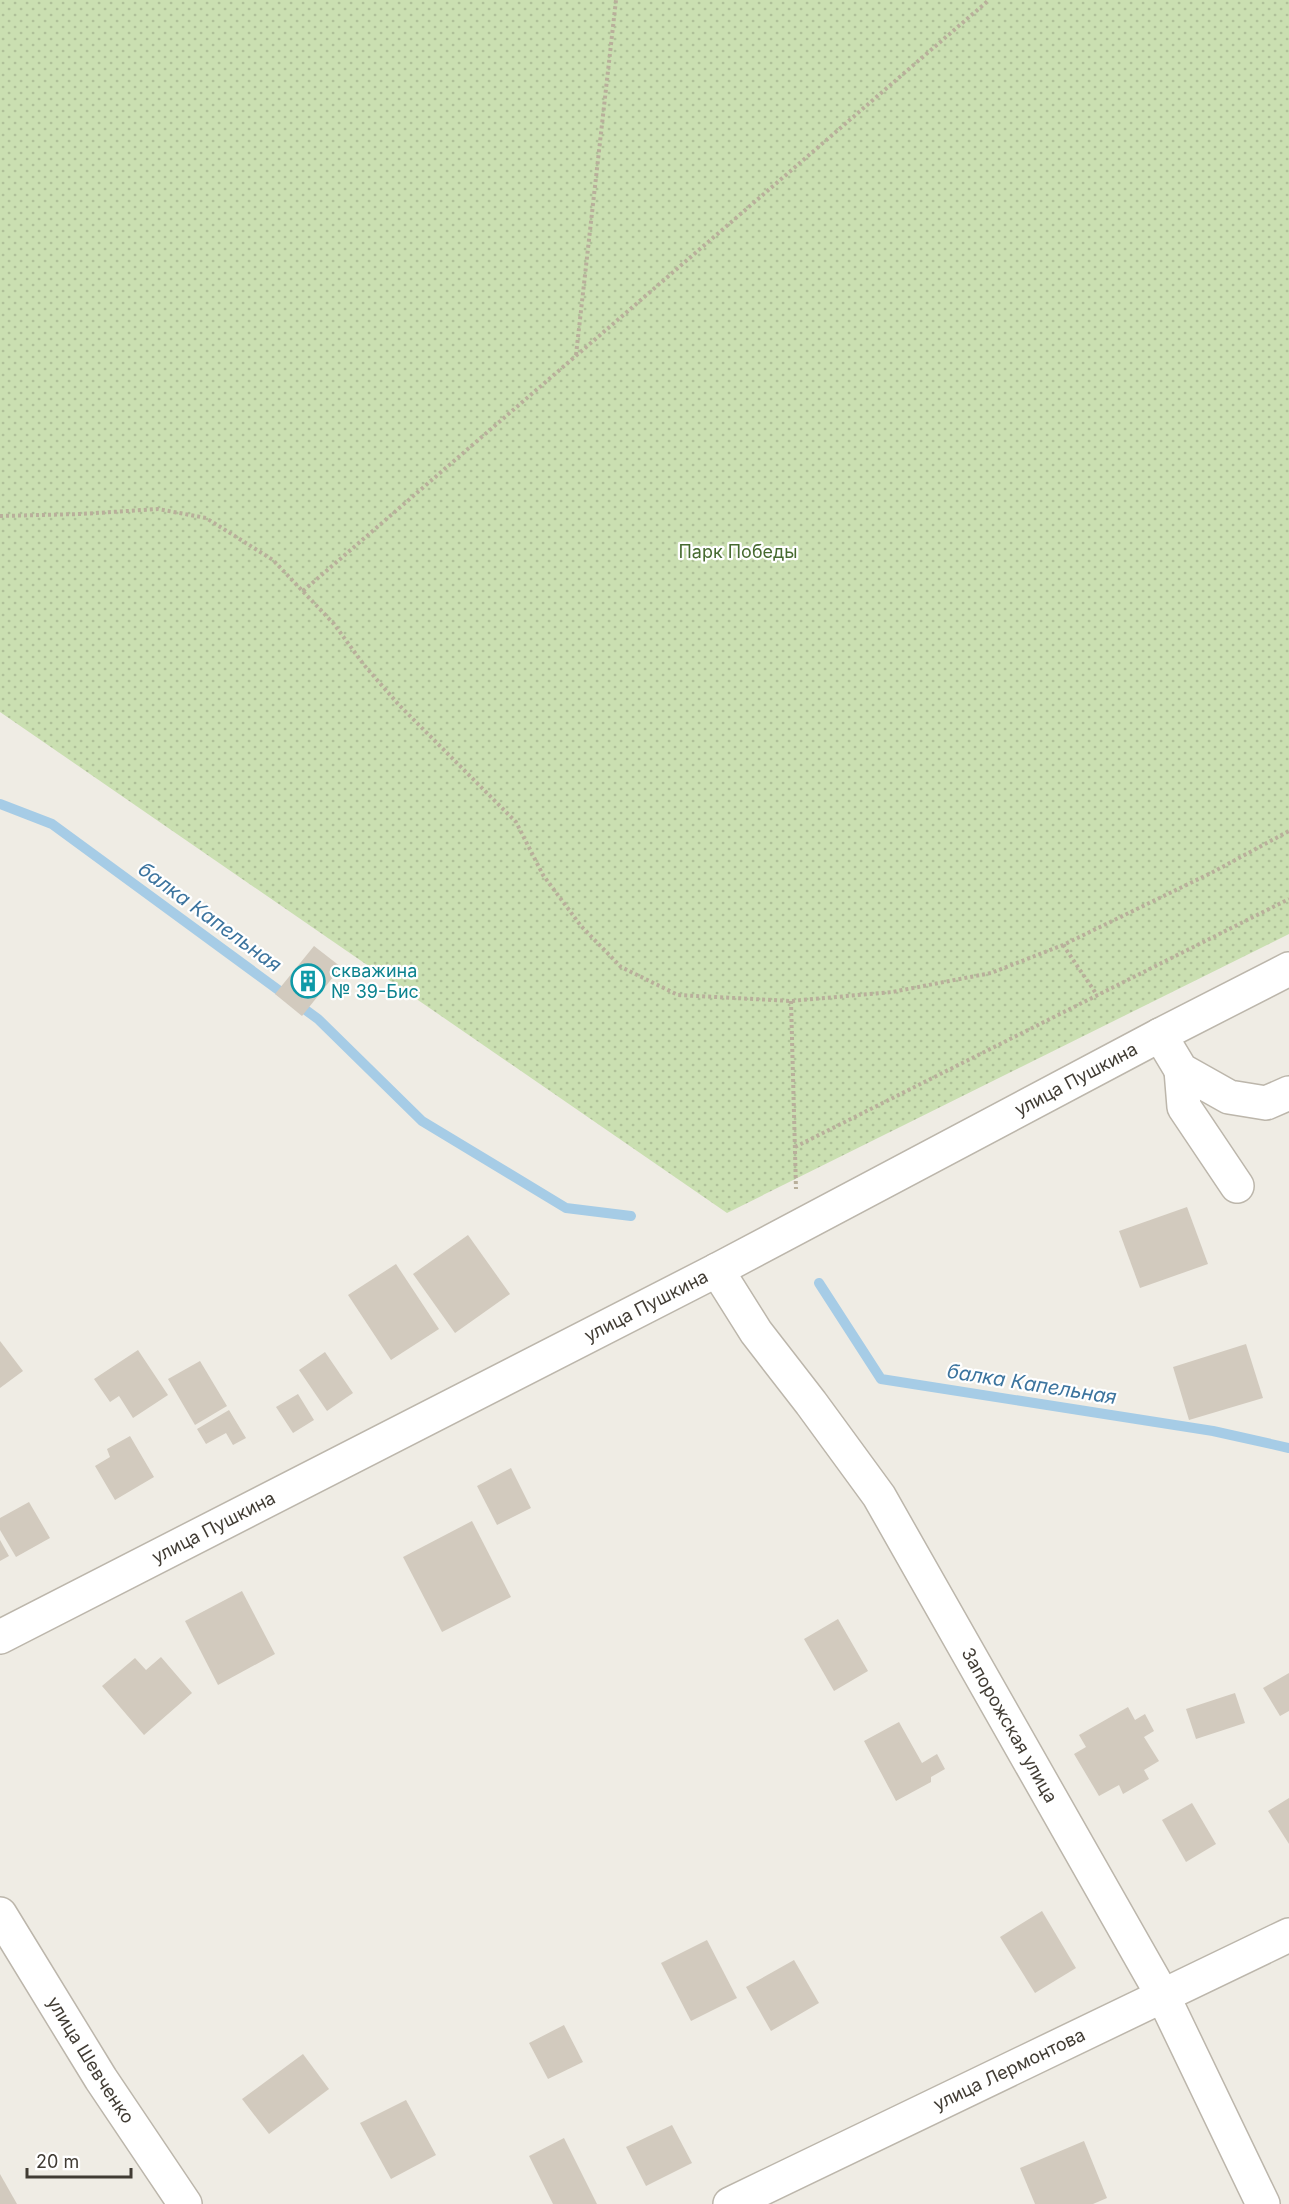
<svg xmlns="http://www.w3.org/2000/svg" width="1289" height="2204" font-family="Inter,sans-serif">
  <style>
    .park { fill: url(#park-dots) }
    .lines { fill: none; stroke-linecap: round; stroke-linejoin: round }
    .stream { stroke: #a6cce6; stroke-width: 10 }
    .building { fill: #d2cabe }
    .minor-casing { stroke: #bcb6ab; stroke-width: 36 }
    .path { stroke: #b9af9b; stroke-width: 4; stroke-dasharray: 3 3; stroke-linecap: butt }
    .minor { stroke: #fff; stroke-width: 33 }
    .labels { text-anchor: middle; stroke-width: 4.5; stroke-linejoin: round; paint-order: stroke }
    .park-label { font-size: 18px; fill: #466a30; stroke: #fff }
    .culture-label { font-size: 18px; fill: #0d838f; stroke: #fff; text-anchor: start }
    .street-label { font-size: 18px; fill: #413c34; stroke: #fff }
    .water-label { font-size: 20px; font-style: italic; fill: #3c749e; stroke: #fff }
  </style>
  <defs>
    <pattern id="park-dots" width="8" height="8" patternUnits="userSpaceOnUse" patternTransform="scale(1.5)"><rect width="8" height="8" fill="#cadfb1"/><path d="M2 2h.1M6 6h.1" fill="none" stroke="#afc099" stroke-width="1.8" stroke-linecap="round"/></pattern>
  </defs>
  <rect width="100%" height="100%" fill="#efece4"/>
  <path class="park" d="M0 0H1289V934L727 1213 0 712Z"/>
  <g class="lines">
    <g class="stream">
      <path d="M0 804 52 824 318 1019 422 1121 566 1208 631 1216"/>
      <path d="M819 1283 881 1379 1213 1431 1289 1448"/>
    </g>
  </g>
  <g class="building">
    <path d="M314 946 341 967 302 1016 275 994Z"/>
    <path d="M1187 1207 1208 1264 1140 1288 1119 1231Z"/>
    <path d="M468 1235 510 1294 455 1333 413 1274Z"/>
    <path d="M396 1264 439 1329 391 1360 348 1295Z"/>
    <path d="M0 1341 23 1371 0 1388Z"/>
    <path d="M1246 1344 1263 1398 1189 1420 1173 1367Z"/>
    <path d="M138 1350 168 1395 133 1418 119 1396 110 1402 94 1379Z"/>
    <path d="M325 1352 353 1393 327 1411 299 1370Z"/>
    <path d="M200 1361 227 1406 195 1425 168 1379Z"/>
    <path d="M298 1394 314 1420 293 1433 276 1407Z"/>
    <path d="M229 1410 246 1438 233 1445 226 1433 206 1444 197 1429Z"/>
    <path d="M130 1436 154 1477 115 1500 95 1466 110 1457 107 1449Z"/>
    <path d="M511 1468 531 1508 497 1525 477 1486Z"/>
    <path d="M29 1502 50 1538 16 1557 0 1530V1518Z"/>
    <path d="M472 1521 511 1597 442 1632 403 1557Z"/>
    <path d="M0 1540 9 1556 0 1561Z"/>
    <path d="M242 1591 275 1654 218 1685 185 1621Z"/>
    <path d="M838 1619 868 1671 834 1691 804 1639Z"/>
    <path d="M161 1657 192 1693 144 1735 102 1686 135 1658 146 1670Z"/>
    <path d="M1289 1673V1711L1280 1716 1263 1688Z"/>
    <path d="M1235 1693 1245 1723 1196 1739 1186 1709Z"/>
    <path d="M1128 1707 1135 1720 1145 1714 1154 1731 1144 1737 1159 1761 1144 1770 1149 1779 1123 1794 1119 1785 1099 1796 1074 1754 1086 1747 1079 1735Z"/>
    <path d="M899 1722 922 1763 937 1754 945 1769 931 1777V1782L896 1801 864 1741Z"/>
    <path d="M1289 1798V1844L1268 1811Z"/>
    <path d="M1192 1803 1216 1844 1186 1862 1162 1820Z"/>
    <path d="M1042 1911 1076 1968 1035 1993 1000 1937Z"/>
    <path d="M707 1940 737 1998 691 2021 661 1963Z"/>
    <path d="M794 1960 819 2003 771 2031 746 1987Z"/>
    <path d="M564 2025 583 2062 548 2079 529 2043Z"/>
    <path d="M303 2054 329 2089 269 2134 242 2099Z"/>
    <path d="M406 2100 436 2155 391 2179 360 2123Z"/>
    <path d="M672 2125 692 2163 646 2186 626 2147Z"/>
    <path d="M564 2138 597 2204H553L529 2156Z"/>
    <path d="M1084 2141 1107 2198 1093 2204H1035L1020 2168Z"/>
    <path d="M0 2174 17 2204H0Z"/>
  </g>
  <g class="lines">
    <defs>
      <g id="minor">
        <path d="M1160 1035 1181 1070 1229 1097 1266 1103 1289 1093"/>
        <path d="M1181 1070 1184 1107 1237 1186"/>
        <path id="s1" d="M717 1270 756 1332 811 1403 879 1496 1163 1996 1263 2204"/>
        <path id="s2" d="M0 1637 717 1270 1160 1035 1289 969"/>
        <path id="s3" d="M0 1914 101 2079 185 2204"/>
        <path id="s4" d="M730 2204 1289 1935"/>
      </g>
    </defs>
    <use href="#minor" class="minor-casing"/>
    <g class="path">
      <path d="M576 355 616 0"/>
      <path d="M0 516 81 514 158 509 206 518 273 560 334 624 364 665 399 705 516 822 543 875 581 926 621 967 678 995 791 1001 892 992 991 973 1063 945 1213 872 1289 831"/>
      <path d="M303 591 989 0"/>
      <path d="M1063 945 1097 995"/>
      <path d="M791 1001 796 1189"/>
      <path d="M795 1147 1289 899"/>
    </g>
    <use href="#minor" class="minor"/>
  </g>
  <defs>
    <symbol id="building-ring" viewBox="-11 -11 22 22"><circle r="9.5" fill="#fff" stroke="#0f9aa8" stroke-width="1.5"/><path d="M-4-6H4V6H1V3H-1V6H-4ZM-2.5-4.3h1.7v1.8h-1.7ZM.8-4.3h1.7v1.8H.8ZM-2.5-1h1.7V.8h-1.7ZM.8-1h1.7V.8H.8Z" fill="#0f9aa8"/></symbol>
  </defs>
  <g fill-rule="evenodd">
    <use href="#building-ring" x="289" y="962" width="38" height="38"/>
  </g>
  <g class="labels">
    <g class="park-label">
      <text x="738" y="558">Парк Победы</text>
    </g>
    <g class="culture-label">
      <text x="331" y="977">скважина<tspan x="331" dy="21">№ 39-Бис</tspan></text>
    </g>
    <g class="street-label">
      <text dy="6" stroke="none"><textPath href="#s2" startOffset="1212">улица Пушкина</textPath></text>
      <text dy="6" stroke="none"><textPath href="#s2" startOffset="726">улица Пушкина</textPath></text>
      <text dy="6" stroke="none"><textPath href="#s2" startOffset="240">улица Пушкина</textPath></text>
      <text dy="6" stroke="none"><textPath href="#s1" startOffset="542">Запорожская улица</textPath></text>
      <text dy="6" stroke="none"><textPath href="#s3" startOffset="172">улица Шевченко</textPath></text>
      <text dy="6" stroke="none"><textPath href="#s4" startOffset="310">улица Лермонтова</textPath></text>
    </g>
    <g class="water-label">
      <text transform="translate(210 917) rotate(36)" y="7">балка Капельная</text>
      <text transform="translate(1032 1384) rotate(9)" y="7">балка Капельная</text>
    </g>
  </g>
  <path d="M27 2168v9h104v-9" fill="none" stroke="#413c34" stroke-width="3"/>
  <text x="36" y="2168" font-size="18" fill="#413c34" stroke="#ffffff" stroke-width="4.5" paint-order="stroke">20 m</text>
</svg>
